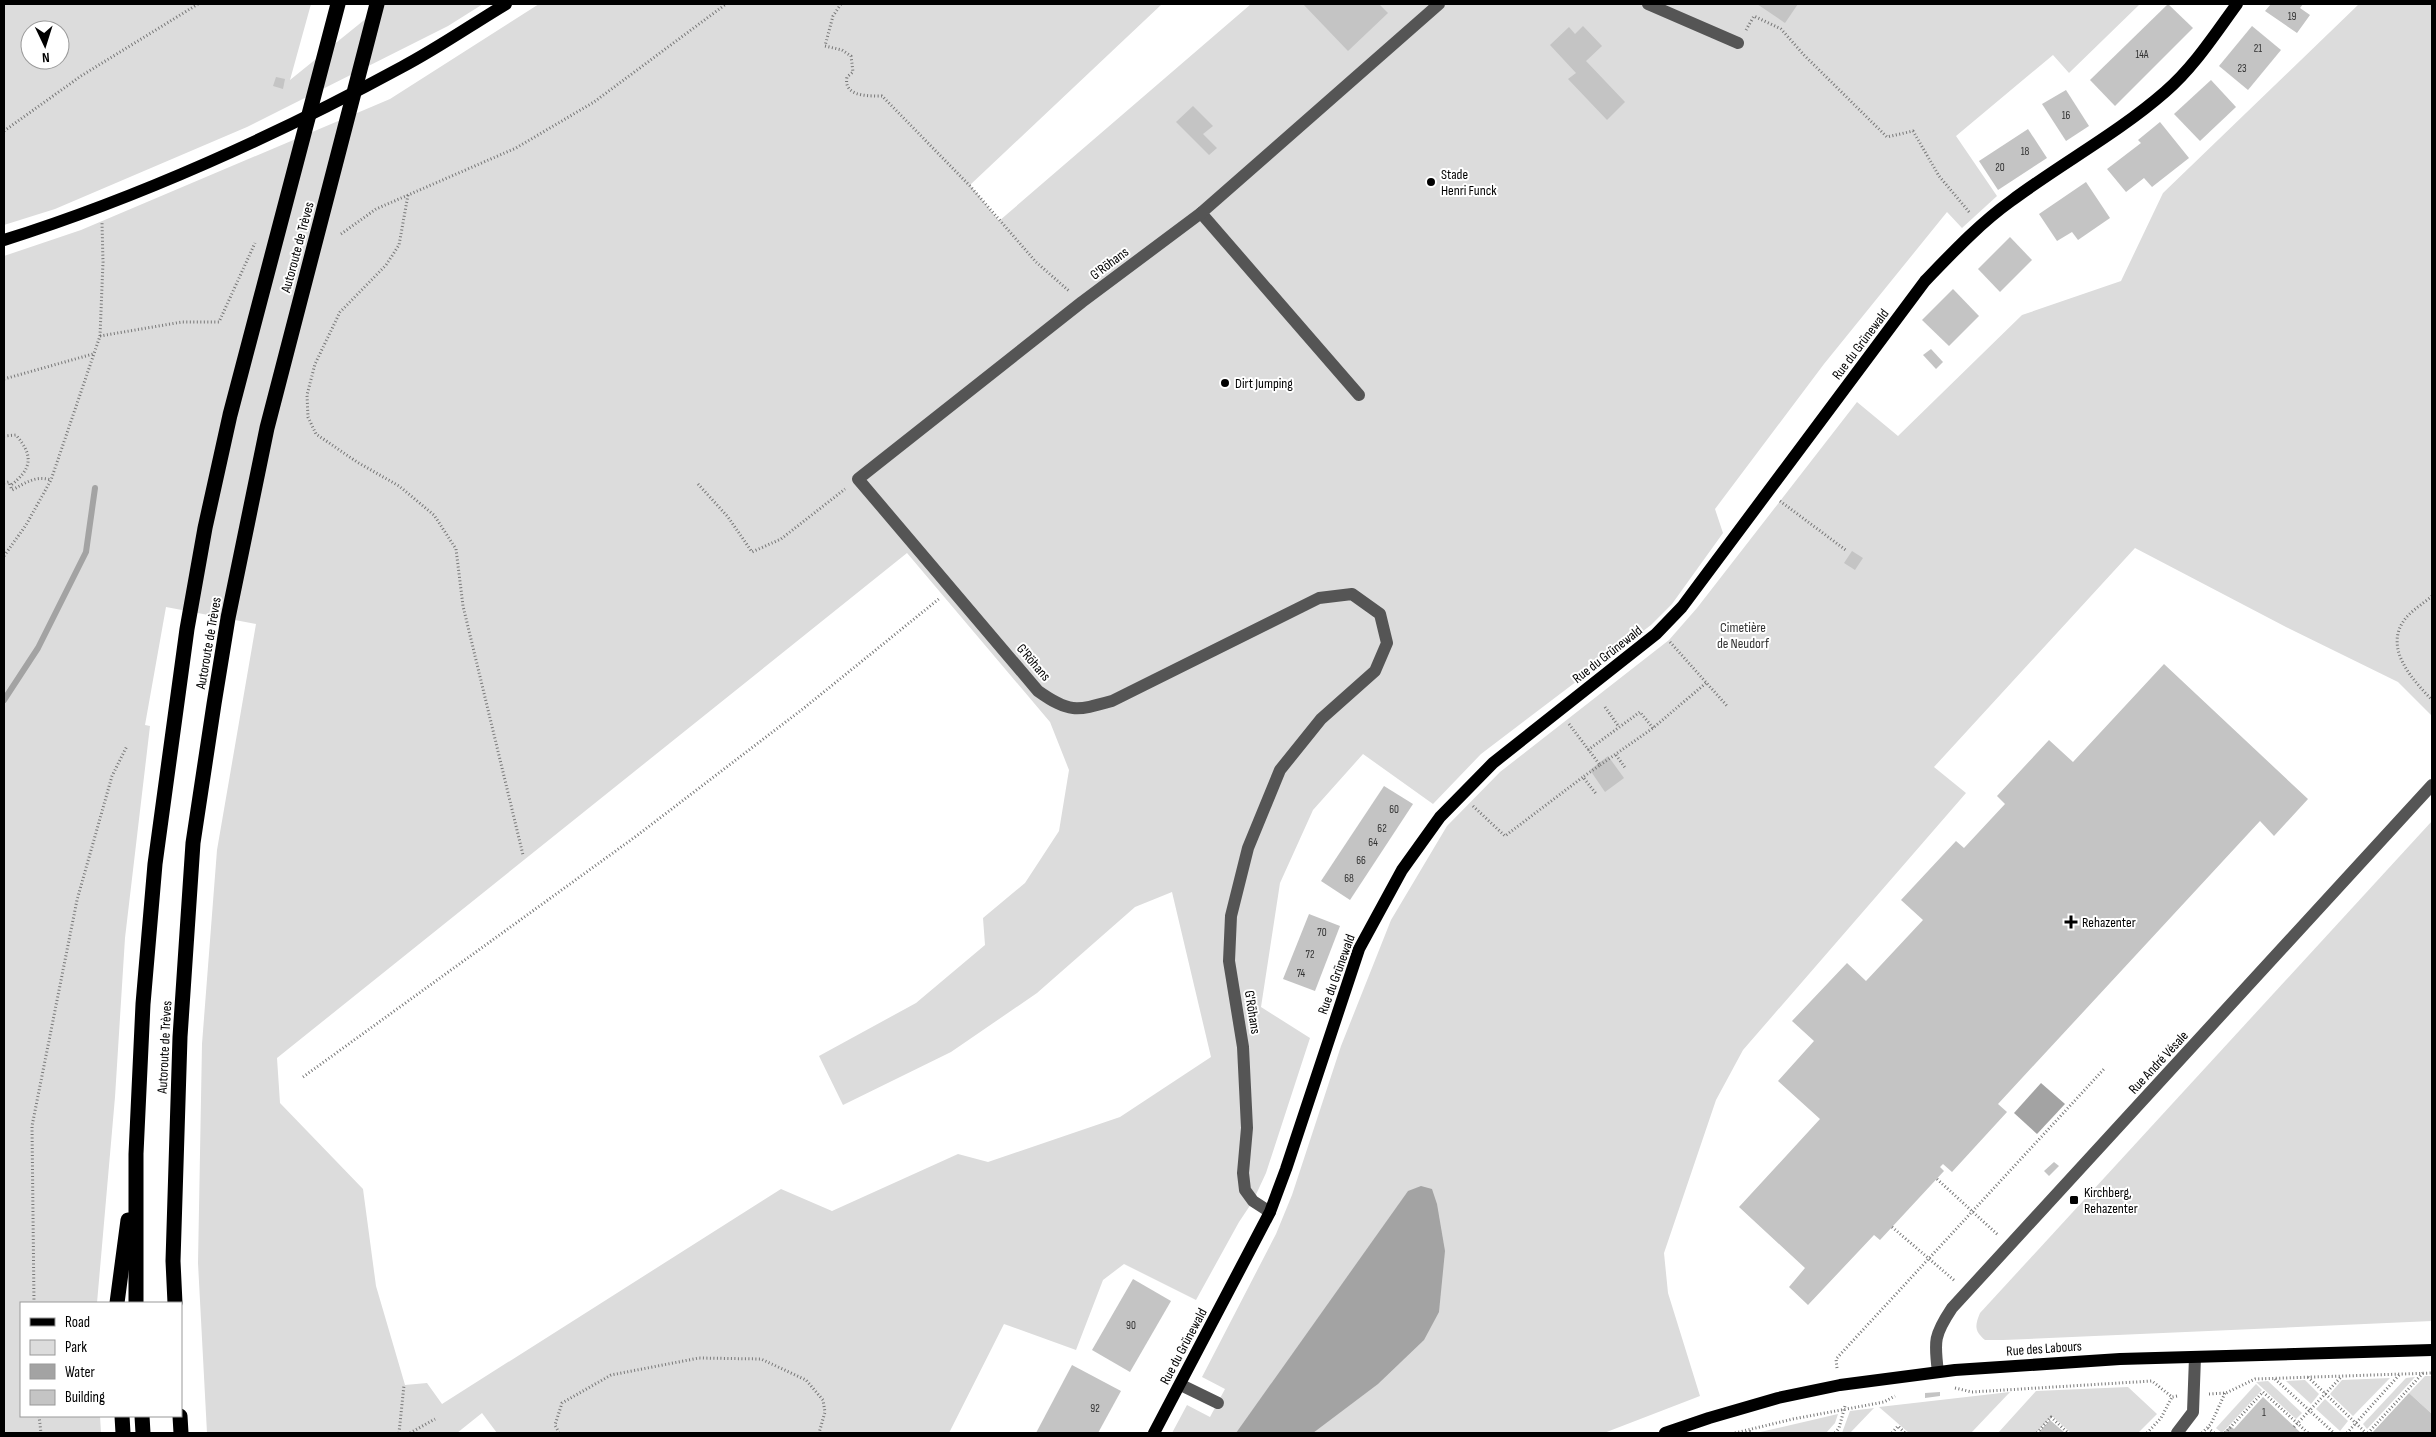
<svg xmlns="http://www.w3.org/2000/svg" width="2436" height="1437" font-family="'Sofia Sans Condensed',sans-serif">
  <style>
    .green { fill: #dcdcdc; fill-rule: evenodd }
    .water { fill: #a3a3a3 }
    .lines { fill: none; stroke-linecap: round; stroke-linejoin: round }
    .stream { stroke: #a3a3a3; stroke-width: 6 }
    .building { fill: #c4c4c4 }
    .path { stroke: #777; stroke-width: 3; stroke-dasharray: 1 2.5; stroke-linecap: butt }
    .minor { stroke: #555; stroke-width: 12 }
    .major { stroke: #000; stroke-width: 12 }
    .highway { stroke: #000; stroke-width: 15 }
    .poi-dot { fill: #000; stroke: #fff; stroke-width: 2 }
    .labels { text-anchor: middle; stroke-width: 4; stroke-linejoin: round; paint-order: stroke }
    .number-label { font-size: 11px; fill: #313131 }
    .poi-label { font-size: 14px; fill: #000; stroke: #fff; text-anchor: start }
    .street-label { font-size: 14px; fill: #000; stroke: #fff }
    .park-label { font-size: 14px; fill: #333; stroke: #fff }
  </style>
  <rect width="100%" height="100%" fill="#fff"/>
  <g class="green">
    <path d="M4 4H311L290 80 384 4H483L448 26 247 127 55 209 4 225ZM30 30H60V60H30Z"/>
    <path d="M539 4H1162L970 185 999 221 1251 4H2140L2069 73 2053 55 1956 136 1997 196 1962 228 1947 212 1824 364 1715 509 1723 533 1672 604 1651 625 1481 754 1433 804 1363 754 1313 810 1280 883 1261 1007 1310 1038 1266 1173 1253 1201 1239 1222 1196 1300 1124 1264 1103 1280 1076 1350 1004 1324 949 1433H497L482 1413 457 1433H207L198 1263 202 1044 217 850 256 624 166 607 145 725 150 726 125 938 115 1097 97 1303H21V1416H100L101 1433H4V256L81 230 390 99ZM907 553 1050 722 1069 770 1059 831 1025 883 983 918 985 945 916 1003 819 1056 843 1105 951 1052 1037 993 1135 907 1172 892 1211 1057 1120 1117 988 1162 958 1154 832 1211 781 1189 442 1404 427 1383 405 1385 376 1286 363 1189 280 1103 277 1058Z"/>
    <path d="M2359 4H2432V716L2398 682 2286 627 2135 548 1934 767 1966 793 1743 1050 1716 1100 1664 1253 1668 1293 1700 1396 1604 1433H1172L1187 1405 1210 1417 1225 1389 1202 1377 1276 1234 1292 1195 1341 1046 1391 920 1447 826 1500 772 1669 640 1697 608 1857 402 1898 436 2022 315 2121 281 2163 193Z"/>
    <path d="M2432 821V1321L2003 1340H1985C1974 1331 1975 1325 1980 1313Z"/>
    <path d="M2425 1376H2432V1414L2409 1393Z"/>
    <path d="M2415 1377 2367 1429 2363 1424 2406 1378Z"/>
    <path d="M2390 1378 2353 1416 2330 1394 2342 1380Z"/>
    <path d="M2305 1380 2319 1394 2311 1404 2286 1381Z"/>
    <path d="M2268 1381 2302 1413 2296 1419 2256 1382Z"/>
    <path d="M2256 1384 2262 1390 2222 1433 2216 1428Z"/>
    <path d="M2128 1387 2157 1414 2138 1433H2071L2052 1416 2036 1433H1998L2036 1391Z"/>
    <path d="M2010 1392 1971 1433H1909L1879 1407Z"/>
    <path d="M2325 1399 2348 1421 2340 1431 2316 1409Z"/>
    <path d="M1874 1408 1850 1433H1842L1850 1411Z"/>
    <path d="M1838 1414 1835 1423 1826 1433H1756Z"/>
  </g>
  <g class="water">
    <path d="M2041 1083 2065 1104 2037 1134 2014 1113Z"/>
    <path d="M1421 1186 1432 1189 1437 1204 1445 1251 1439 1312 1424 1340 1378 1384 1313 1433H1236L1408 1191Z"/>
  </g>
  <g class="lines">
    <path class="stream" d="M4 700 38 648 86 552 95 488"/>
  </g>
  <g class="building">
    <path d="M1303 4H1379L1388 13 1348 51Z"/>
    <path d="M1757 4H1798L1785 23Z"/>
    <path d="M2168 4 2193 28 2115 106 2090 80Z"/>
    <path d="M2271 4H2303L2300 8 2310 15 2297 33 2265 11Z"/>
    <path d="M1583 26 1602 46 1586 61 1625 102 1607 120 1568 79 1576 73 1550 45 1569 27 1575 34Z"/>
    <path d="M2252 26 2281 50 2248 90 2219 66Z"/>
    <path d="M276 77 285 79 283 89 273 86Z"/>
    <path d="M2211 80 2236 107 2200 141 2174 114Z"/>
    <path d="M2066 90 2089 126 2066 141 2042 104Z"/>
    <path d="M1193 106 1213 126 1203 134 1217 148 1209 155 1176 122Z"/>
    <path d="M2160 122 2189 158 2152 187 2144 178 2126 192 2107 169 2141 143 2138 140Z"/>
    <path d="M2028 129 2047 158 1998 190 1979 161Z"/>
    <path d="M2086 182 2110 218 2078 240 2072 232 2057 241 2039 214Z"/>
    <path d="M2010 237 2032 260 2000 292 1978 269Z"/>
    <path d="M1953 289 1979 316 1949 346 1922 320Z"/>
    <path d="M1931 349 1943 362 1936 369 1923 355Z"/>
    <path d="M1852 551 1863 558 1855 570 1844 563Z"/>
    <path d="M2164 664 2308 799 2274 836 2260 821 1998 1104 2007 1112 1952 1172 1943 1164 1940 1167 1944 1171 1880 1240 1874 1235 1808 1305 1789 1287 1805 1268 1739 1207 1820 1119 1778 1081 1814 1041 1792 1021 1847 963 1866 981 1923 920 1901 900 1956 841 1964 848 2005 804 1997 796 2049 740 2073 762Z"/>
    <path d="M1608 756 1624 778 1605 792 1590 770Z"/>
    <path d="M1384 786 1413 804 1350 900 1321 881Z"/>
    <path d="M1309 914 1340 926 1315 991 1283 979Z"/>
    <path d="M2054 1162 2059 1166 2049 1176 2044 1171Z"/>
    <path d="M1133 1279 1171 1301 1130 1372 1092 1350Z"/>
    <path d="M1072 1365 1121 1391 1098 1433H1036Z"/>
    <path d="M1940 1392V1396L1925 1398V1393Z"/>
    <path d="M2409 1393 2432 1414V1433H2372Z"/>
    <path d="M2263 1397 2301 1433H2223L2230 1426 2234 1429Z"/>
    <path d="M2050 1420 2065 1433H2038Z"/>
  </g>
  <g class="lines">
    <g class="path">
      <path d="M841 4 833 16 825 46 842 50 851 56 853 72 847 77C843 97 869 96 882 96L970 186 1036 262 1069 291"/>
      <path d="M1746 30 1754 16 1781 29 1804 55 1887 137 1913 131 1939 176 1970 213"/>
      <path d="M4 131 81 76 198 4"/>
      <path d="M408 195 399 245 386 265 340 312 315 364 307 395 308 417 316 434 357 462 399 486 434 515 456 549 463 606 523 855"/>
      <path d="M341 234 376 209 516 148 594 102 726 4"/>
      <path d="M100 336 182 322H219L255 243"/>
      <path d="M4 379 93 354"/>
      <path d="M4 436 16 435C34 456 32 469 10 486"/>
      <path d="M4 483 9 482 12 490C26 483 35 475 51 480"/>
      <path d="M698 484 728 517 752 552 781 539 845 489"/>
      <path d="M1780 501 1847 551"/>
      <path d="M4 556 26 525 51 480 100 336 103 262 102 223"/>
      <path d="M2432 596C2424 603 2412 610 2405 619 2383 648 2412 679 2432 700"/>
      <path d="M1670 642 1728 707"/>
      <path d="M1605 707 1619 727"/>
      <path d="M1569 724 1600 765 1583 777"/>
      <path d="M1588 750 1640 712 1653 728"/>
      <path d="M1616 755 1626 769"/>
      <path d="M1600 765 1653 728 1706 683"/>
      <path d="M1473 806 1505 836 1583 777 1597 795"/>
      <path d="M303 1077 635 837 804 708 940 598"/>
      <path d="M1937 1179 1998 1235"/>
      <path d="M1892 1227 1955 1281"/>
      <path d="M34 1303 32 1126 77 900 112 776 127 746"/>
      <path d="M1837 1368 1836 1359 2104 1069"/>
      <path d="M2308 1377 2366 1433"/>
      <path d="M2275 1379 2334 1433"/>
      <path d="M1955 1388 1972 1392 2152 1381 2172 1397 2177 1396"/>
      <path d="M2209 1394 2226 1393 2255 1379 2432 1373"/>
      <path d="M39 1416 41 1433"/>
      <path d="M2294 1427 2342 1376"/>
      <path d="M2208 1428 2214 1433"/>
      <path d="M399 1433 404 1385"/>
      <path d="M410 1433 435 1419"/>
      <path d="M559 1433 555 1425 562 1403 611 1375 699 1358 761 1359 806 1380 823 1400 825 1412 819 1433"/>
      <path d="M1735 1433 1793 1419 1884 1402 1895 1396"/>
      <path d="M1747 1433 1749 1431 1752 1433"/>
      <path d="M1835 1433 1839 1428 1845 1406"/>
      <path d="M1892 1433 1898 1426 1905 1433"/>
      <path d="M2037 1433 2051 1417 2068 1433"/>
      <path d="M2147 1433 2161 1418 2172 1397"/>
      <path d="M2202 1433 2211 1424 2225 1393"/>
      <path d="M2225 1433 2263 1392 2308 1433"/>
      <path d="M2347 1433 2400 1374"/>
      <path d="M2368 1433 2423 1373"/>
    </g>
    <g class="minor">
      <path d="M1648 4 1738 43"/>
      <path d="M1201 213 1359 395"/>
      <path d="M1270 1212 1253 1201 1245 1190 1243 1173 1247 1128 1243 1047 1229 961 1231 916 1248 848 1280 770 1321 719 1375 671 1387 643 1380 614 1352 594 1319 598 1112 701C1076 711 1069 713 1038 691L858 479 1082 302 1201 213 1439 4"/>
      <path d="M1938 1372C1934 1341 1934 1335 1952 1308L2432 785"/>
      <path d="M1181 1385 1218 1403"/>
      <path d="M2177 1433 2193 1412 2195 1357"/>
    </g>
    <g class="major">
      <path d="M4 240C138 198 279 134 402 67 438 48 471 25 506 4"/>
      <path d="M1154 1433 1270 1212 1286 1169 1359 949 1402 870 1440 817 1493 763 1656 634 1682 607 1925 281C1952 253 1979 224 2011 201 2062 163 2118 133 2165 92 2194 67 2215 34 2237 4"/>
      <path d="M1665 1433 1709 1418 1778 1398 1840 1385 1955 1370 2120 1359 2432 1350"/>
    </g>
    <g class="highway">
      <path d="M117 1303 128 1220"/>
      <path d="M136 1303V1154L143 1004 155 864 187 629 205 528 230 415 338 4"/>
      <path d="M175 1303 173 1261 180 1037 193 843 214 704 228 618 267 428 377 4"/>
      <path d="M122 1416 123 1433"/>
      <path d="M142 1416 143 1433"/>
      <path d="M180 1416 181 1433"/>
    </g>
  </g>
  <g class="poi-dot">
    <circle cx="1431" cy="182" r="5"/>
    <circle cx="1225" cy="383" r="5"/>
    <path d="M2068.5 914.5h5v5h5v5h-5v5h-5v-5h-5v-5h5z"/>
    <rect x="2069" y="1195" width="10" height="10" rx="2.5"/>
  </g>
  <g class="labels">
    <g class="number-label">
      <text x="2292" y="20">19</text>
      <text x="2258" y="52">21</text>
      <text x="2142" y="58">14A</text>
      <text x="2242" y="72">23</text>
      <text x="2066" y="119">16</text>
      <text x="2025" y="155">18</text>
      <text x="2000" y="171">20</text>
      <text x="1394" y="813">60</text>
      <text x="1382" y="832">62</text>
      <text x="1373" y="846">64</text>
      <text x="1361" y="864">66</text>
      <text x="1349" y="882">68</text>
      <text x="1322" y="936">70</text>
      <text x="1310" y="958">72</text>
      <text x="1301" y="977">74</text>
      <text x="1131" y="1329">90</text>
      <text x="1095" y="1412">92</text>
      <text x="2264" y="1416">1</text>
    </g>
    <g class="poi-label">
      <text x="1441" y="179">Stade<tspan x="1441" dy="16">Henri Funck</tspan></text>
      <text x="1235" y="388">Dirt Jumping</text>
      <text x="2082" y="927">Rehazenter</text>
      <text x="2084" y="1197">Kirchberg,<tspan x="2084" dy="16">Rehazenter</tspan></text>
    </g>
    <g class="street-label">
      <text transform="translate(297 247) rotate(-75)" y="5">Autoroute de Trèves</text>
      <text transform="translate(1109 263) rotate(-37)" y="5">G'Röhans</text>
      <text transform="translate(1860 344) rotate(-53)" y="5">Rue du Grünewald</text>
      <text transform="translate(208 643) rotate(-80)" y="5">Autoroute de Trèves</text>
      <text transform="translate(1607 654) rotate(-38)" y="5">Rue du Grünewald</text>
      <text transform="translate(1034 662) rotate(49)" y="5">G'Röhans</text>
      <text transform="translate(1336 974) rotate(-70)" y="5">Rue du Grünewald</text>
      <text transform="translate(1253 1012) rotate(81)" y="5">G'Röhans</text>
      <text transform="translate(164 1047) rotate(-87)" y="5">Autoroute de Trèves</text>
      <text transform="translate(2158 1062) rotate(-47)" y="5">Rue André Vésale</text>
      <text transform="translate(1183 1346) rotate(-62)" y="5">Rue du Grünewald</text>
      <text transform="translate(2044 1348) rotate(-4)" y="5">Rue des Labours</text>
    </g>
    <g class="park-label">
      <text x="1743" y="632">Cimetière<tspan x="1743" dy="16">de Neudorf</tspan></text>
    </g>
  </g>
  <rect width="2436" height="1437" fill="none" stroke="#000000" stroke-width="10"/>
  <rect x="20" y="1302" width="162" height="115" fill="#ffffff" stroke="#999999"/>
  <rect x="30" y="1318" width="25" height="8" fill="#000000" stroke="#999999"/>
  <text x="65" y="1327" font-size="15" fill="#000000">Road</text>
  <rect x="30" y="1340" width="25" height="15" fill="#dcdcdc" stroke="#999999"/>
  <text x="65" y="1352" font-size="15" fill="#000000">Park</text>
  <rect x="30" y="1364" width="25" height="15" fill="#a3a3a3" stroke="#999999"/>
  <text x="65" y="1377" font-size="15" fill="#000000">Water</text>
  <rect x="30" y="1390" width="25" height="15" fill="#c4c4c4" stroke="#999999"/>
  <text x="65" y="1402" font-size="15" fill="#000000">Building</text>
  <g transform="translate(45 45) rotate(176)"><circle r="24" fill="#ffffff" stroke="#999999"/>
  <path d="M0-4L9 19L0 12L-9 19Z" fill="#000000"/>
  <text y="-8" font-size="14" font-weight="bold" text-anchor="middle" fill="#000000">N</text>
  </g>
</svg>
